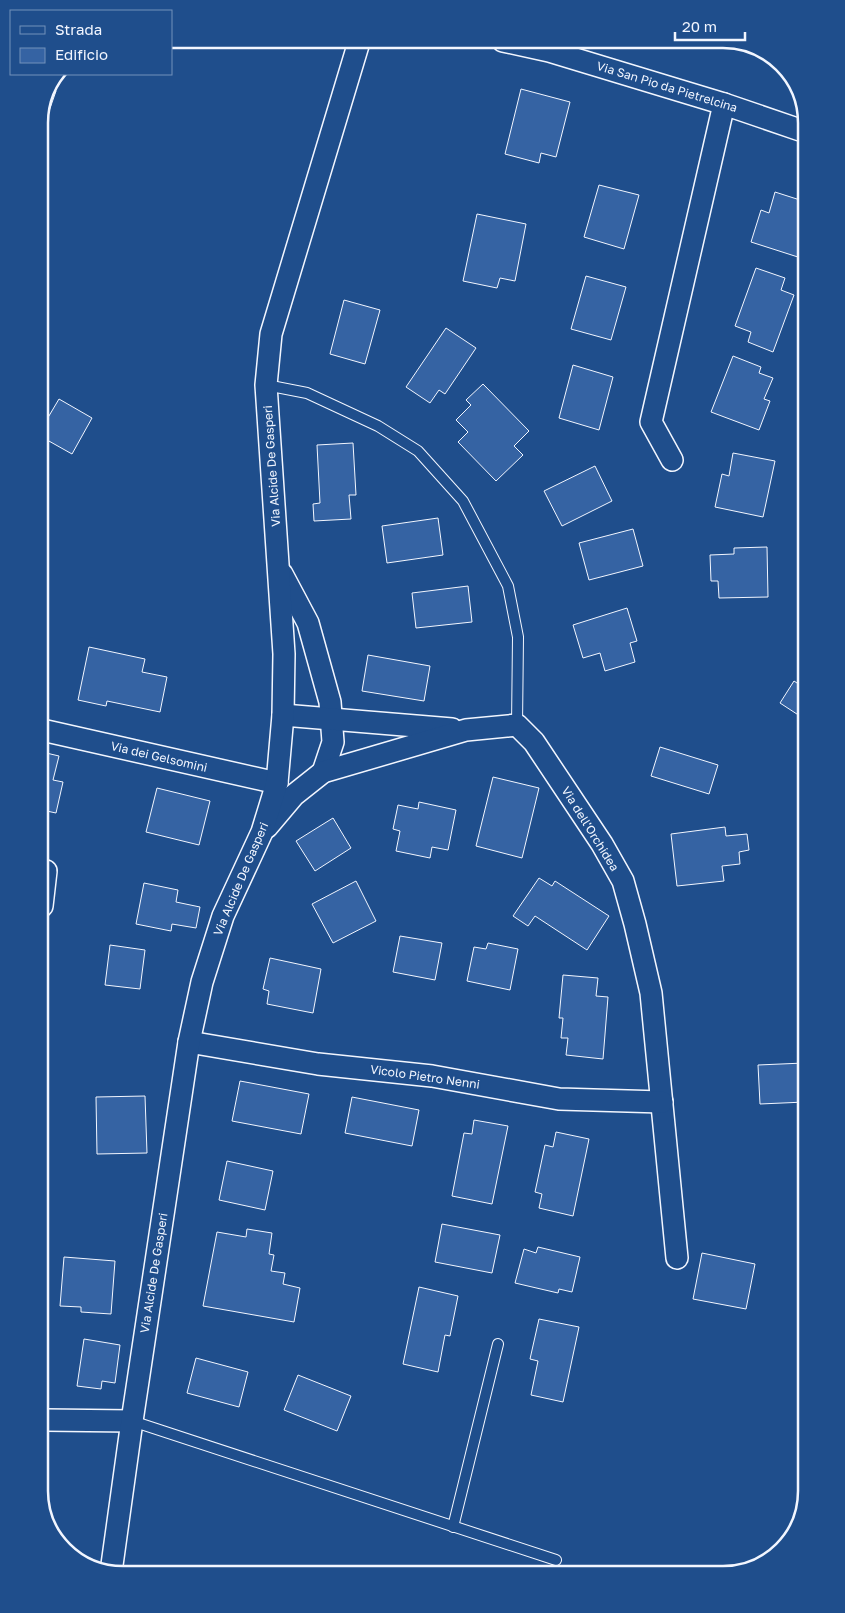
<svg xmlns="http://www.w3.org/2000/svg" width="845" height="1613" font-family="'Golos Text',sans-serif">
  <style>
    .building { fill: #3563a3; stroke: #f2f6ff }
    .lines { fill: none; stroke-linecap: round; stroke-linejoin: round }
    .lane-casing { stroke: #f2f6ff; stroke-width: 12 }
    .street-casing { stroke: #f2f6ff; stroke-width: 24 }
    .lane { stroke: #1f4e8c; stroke-width: 10 }
    .street { stroke: #1f4e8c; stroke-width: 21 }
    .labels { text-anchor: middle; stroke-width: 4; stroke-linejoin: round; paint-order: stroke }
    .street-label { font-size: 12px; fill: #f2f6ff; stroke: #1f4e8c }
    .rim { fill: none; stroke: #f2f6ff; stroke-width: 2.5 }
  </style>
  <rect width="100%" height="100%" fill="#1f4e8c"/>
  <g class="building">
    <path d="M52 89 56 91 47 117 40 115Z"/>
    <path d="M521 89 570 102 556 157 541 153 539 163 505 154Z"/>
    <path d="M599 185 639 195 624 249 584 237Z"/>
    <path d="M775 192 800 200 801 258 751 242 761 210 769 213Z"/>
    <path d="M477 214 526 224 515 281 500 278 497 288 463 281Z"/>
    <path d="M756 268 785 278 781 290 794 295 773 352 748 342 751 332 735 326Z"/>
    <path d="M586 276 626 287 611 340 571 329Z"/>
    <path d="M344 300 380 310 365 364 330 354Z"/>
    <path d="M446 328 476 348 445 394 439 390 430 403 406 387Z"/>
    <path d="M733 356 761 367 759 373 773 378 764 399 770 401 759 430 711 412Z"/>
    <path d="M573 365 613 377 599 430 559 418Z"/>
    <path d="M483 384 529 431 514 446 523 455 496 481 458 442 468 432 456 420 471 405 466 400Z"/>
    <path d="M59 399 92 418 72 454 40 436V431Z"/>
    <path d="M353 443 356 495H349L351 519 314 521 313 504 320 503 317 445Z"/>
    <path d="M733 453 775 461 763 517 715 507 722 474 729 476Z"/>
    <path d="M595 466 612 501 562 526 544 491Z"/>
    <path d="M438 518 443 555 387 563 382 526Z"/>
    <path d="M633 529 643 566 589 580 579 543Z"/>
    <path d="M767 547 768 597 719 598 718 581H711L710 555 734 554V548Z"/>
    <path d="M468 586 472 622 416 628 412 593Z"/>
    <path d="M627 608 637 641 630 643 635 662 605 671 600 653 583 658 573 625Z"/>
    <path d="M89 647 145 659 142 672 167 677 160 712 107 701 106 706 78 700Z"/>
    <path d="M368 655 430 666 424 701 362 691Z"/>
    <path d="M794 681 803 687V718L780 703Z"/>
    <path d="M660 747 718 765 709 794 651 776Z"/>
    <path d="M42 752 59 756 53 780 63 782 56 813 42 810Z"/>
    <path d="M493 777 539 788 522 858 476 846Z"/>
    <path d="M157 788 210 801 199 845 146 832Z"/>
    <path d="M419 802 456 810 448 850 432 847 430 858 396 851 400 831 393 829 398 805 418 809Z"/>
    <path d="M333 818 351 848 315 871 296 841Z"/>
    <path d="M725 827 726 836 747 834 749 850 739 852 740 864 722 866 724 881 677 886 671 834Z"/>
    <path d="M539 878 552 886 555 881 609 916 587 950 535 916 528 926 513 916Z"/>
    <path d="M356 881 376 921 333 943 312 904Z"/>
    <path d="M144 883 178 890 176 902 200 907 196 928 172 924 171 931 136 924Z"/>
    <path d="M400 936 442 943 435 980 393 972Z"/>
    <path d="M488 943 518 949 510 990 467 981 474 947 486 949Z"/>
    <path d="M110 945 145 950 140 989 105 985Z"/>
    <path d="M270 958 321 969 313 1013 267 1004 269 991 263 989Z"/>
    <path d="M563 975 598 978 596 996 608 997 603 1059 566 1055 568 1038H561L563 1018H559Z"/>
    <path d="M804 1063 805 1102 760 1104 758 1065Z"/>
    <path d="M240 1081 309 1094 301 1134 232 1121Z"/>
    <path d="M145 1096 147 1153 97 1154 96 1097Z"/>
    <path d="M352 1097 419 1110 412 1146 345 1133Z"/>
    <path d="M474 1120 508 1126 492 1204 452 1196 464 1133 472 1134Z"/>
    <path d="M556 1132 589 1139 573 1216 539 1208 542 1194 535 1192 545 1145 553 1147Z"/>
    <path d="M227 1161 273 1171 265 1210 219 1200Z"/>
    <path d="M442 1224 500 1235 492 1273 435 1262Z"/>
    <path d="M247 1229 272 1233 269 1254 274 1255 271 1271 285 1273 283 1284 300 1288 294 1322 203 1306 217 1232 246 1237Z"/>
    <path d="M538 1247 580 1257 572 1292 559 1289 558 1293 515 1283 524 1249 536 1253Z"/>
    <path d="M702 1253 755 1264 746 1309 693 1299Z"/>
    <path d="M64 1257 115 1261 111 1314 81 1312V1307L60 1306Z"/>
    <path d="M419 1287 458 1296 450 1336 445 1335 438 1372 403 1364Z"/>
    <path d="M539 1319 579 1327 563 1402 531 1395 538 1361 530 1359Z"/>
    <path d="M84 1339 120 1345 115 1383 102 1381 101 1389 77 1386Z"/>
    <path d="M196 1358 248 1372 239 1407 187 1393Z"/>
    <path d="M298 1375 351 1396 337 1431 284 1410Z"/>
  </g>
  <g class="lines">
    <defs>
      <g id="lane">
        <path d="M266 385 307 393 378 426 418 451 463 501 508 586 518 637 517 725"/>
        <path d="M132 1421 556 1560"/>
        <path d="M453 1527 498 1344"/>
      </g>
      <g id="street">
        <path d="M503 41 549 51 724 104 800 130"/>
        <path d="M672 460 651 422 724 104"/>
        <path d="M282 574 308 623 330 702 333 742 323 772"/>
        <path d="M283 715 452 729"/>
        <path d="M42 730 277 783"/>
        <path d="M267 827 294 795 323 772 466 730 517 725 534 742 602 844 623 881 635 924 651 993 677 1258"/>
        <path d="M42 906 46 871"/>
        <path d="M189 1042 318 1064 432 1076 559 1099 662 1102"/>
        <path d="M45 1420 132 1421"/>
        <path d="M111 1572 132 1421 189 1042 202 982 223 916 262 832 277 783 283 715 284 654 266 385 271 334 359 42"/>
      </g>
    </defs>
    <use href="#lane" class="lane-casing"/>
    <use href="#street" class="street-casing"/>
    <use href="#lane" class="lane"/>
    <use href="#street" class="street"/>
  </g>
  <g class="labels">
    <g class="street-label">
      <text transform="translate(667 87) rotate(17)" y="4">Via San Pio da Pietrelcina</text>
      <text transform="translate(272 466) rotate(-94)" y="4">Via Alcide De Gasperi</text>
      <text transform="translate(159 757) rotate(13)" y="4">Via dei Gelsomini</text>
      <text transform="translate(590 829) rotate(58)" y="4">Via dell'Orchidea</text>
      <text transform="translate(241 879) rotate(-67)" y="4">Via Alcide De Gasperi</text>
      <text transform="translate(425 1077) rotate(8)" y="4">Vicolo Pietro Nenni</text>
      <text transform="translate(154 1273) rotate(-81)" y="4">Via Alcide De Gasperi</text>
    </g>
  </g>
  <path d="M0 0H845V1613H0ZM123 48H723A75 75 0 0 1 798 123V1491A75 75 0 0 1 723 1566H123A75 75 0 0 1 48 1491V123A75 75 0 0 1 123 48Z" fill="#1f4e8c" fill-rule="evenodd"/>
  <path class="rim" d="M123 48H723A75 75 0 0 1 798 123V1491A75 75 0 0 1 723 1566H123A75 75 0 0 1 48 1491V123A75 75 0 0 1 123 48Z"/>
  <rect x="10" y="10" width="162" height="65" fill="#1f4e8c" stroke="#7391ba"/>
  <rect x="20" y="26" width="25" height="8" fill="#1f4e8c" stroke="#7391ba"/>
  <text x="55" y="35" font-size="15" fill="#f2f6ff">Strada</text>
  <rect x="20" y="48" width="25" height="15" fill="#3563a3" stroke="#7391ba"/>
  <text x="55" y="60" font-size="15" fill="#f2f6ff">Edificio</text>
  <path d="M675 32v8h70v-8" fill="none" stroke="#f2f6ff" stroke-width="2.5"/>
  <text x="682" y="32" font-size="15" fill="#f2f6ff" stroke="#1f4e8c" stroke-width="4" paint-order="stroke">20 m</text>
</svg>
